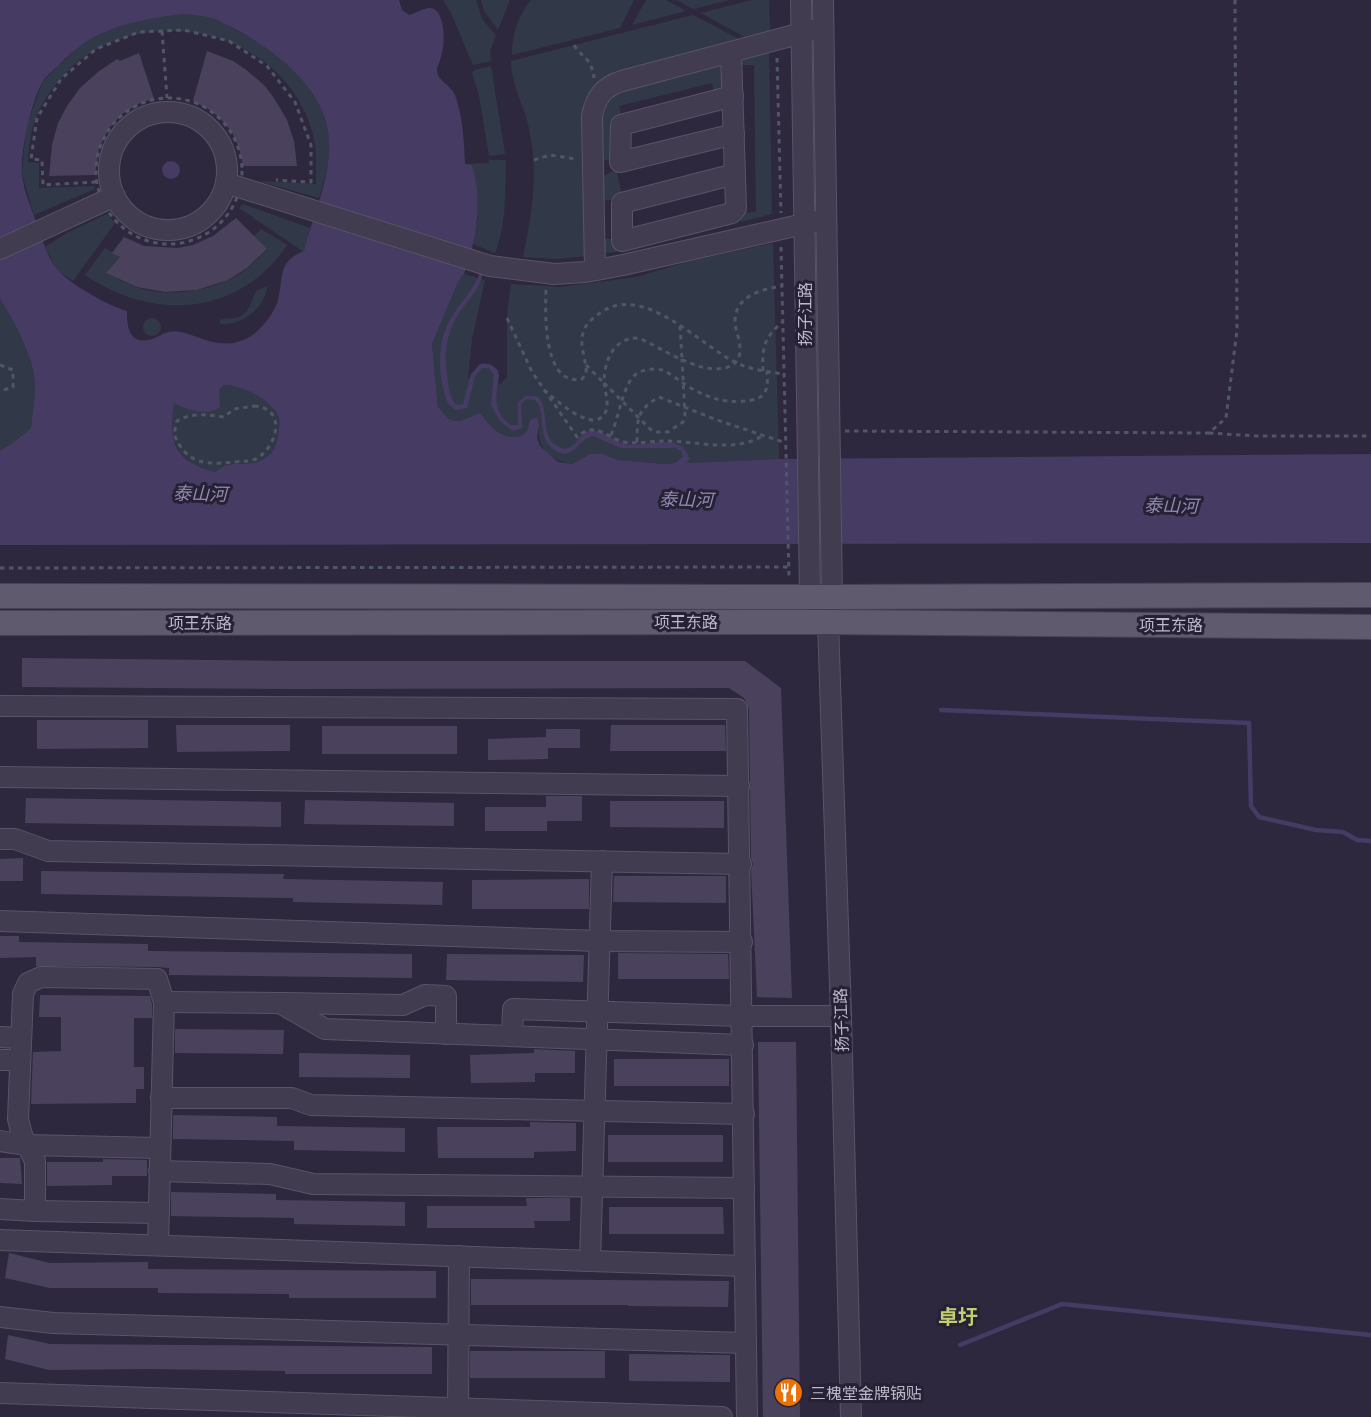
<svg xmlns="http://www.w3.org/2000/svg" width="1371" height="1417" font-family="Signika,'Noto Sans SC',sans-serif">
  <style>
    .green { fill: #313948 }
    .water { fill: #463b63; fill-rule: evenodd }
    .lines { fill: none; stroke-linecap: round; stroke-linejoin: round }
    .stream { stroke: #463b63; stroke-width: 4.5 }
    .building { fill: #4a425d }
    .minor-casing { stroke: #595467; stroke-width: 22 }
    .major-casing { stroke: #484255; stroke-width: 26 }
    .path { stroke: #525566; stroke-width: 3; stroke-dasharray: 4.5 4.5; stroke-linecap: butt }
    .minor { stroke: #413c4f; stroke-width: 20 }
    .major { stroke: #605a6f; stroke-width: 24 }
    .path-bridge { stroke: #525566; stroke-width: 3; stroke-dasharray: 4.5 4.5; stroke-linecap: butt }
    .labels { text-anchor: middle; stroke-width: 6; stroke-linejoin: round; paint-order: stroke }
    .street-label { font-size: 16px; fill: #beb8ca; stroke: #262135 }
    .poi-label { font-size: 16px; fill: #beb8ca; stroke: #262135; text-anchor: start }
    .water-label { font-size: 18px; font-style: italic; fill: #948ab3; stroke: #262135 }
    .quarter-label { font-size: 20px; font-weight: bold; fill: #c2ce6f; stroke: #262135 }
  </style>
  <rect width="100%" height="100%" fill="#2e283f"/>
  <g class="green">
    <path d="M443 0H476L482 19 496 35 490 51 491 61 473 65 452 15Z"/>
    <path d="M481 0H510L498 30 484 11Z"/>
    <path d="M531 0H634L620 28 512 55C512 34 518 16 531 0Z"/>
    <path d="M646 0H666L686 11 632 25Z"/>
    <path d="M677 0H730L693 9Z"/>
    <path d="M752 0H769L770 35 750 40 701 13Z"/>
    <path d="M183 14C193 15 205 16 215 19 222 21 229 26 236 30 277 51 324 88 329 139 331 159 324 179 319 198L258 181 316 184C316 168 317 150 313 134 285 33 157 0 77 62 59 78 42 99 35 121 30 135 29 148 28 162L39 163V188L95 186V189L34 215 22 174 26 127 43 81 82 43 109 30 139 19Z"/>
    <path d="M693 15 743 41 596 90 588 256 556 259 523 257C533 210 539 171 528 124 523 103 511 83 511 61Z"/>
    <path d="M769 53 772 214 741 222 742 213 756 212 754 65H740L739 59Z"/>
    <path d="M722 60 726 89 715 95 712 83 619 106 622 118 612 158 603 161 599 159 595 120 608 93Z"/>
    <path d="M491 66 505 154 489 156 479 95 472 73 475 70Z"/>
    <path d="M489 160H506C505 192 507 223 495 253L473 244 478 218 465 164 489 163Z"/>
    <path d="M616 170 622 194 617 200H603V239H617V252L601 253 600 177Z"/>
    <path d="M243 204 310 228 304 252 239 208Z"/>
    <path d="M107 214 115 223 73 281 57 270 45 247 67 233Z"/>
    <path d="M261 229 287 245C239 317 152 321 85 275L105 248 120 257 107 273C116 278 126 283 136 287 171 299 217 291 247 269 254 263 260 256 267 250L254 236Z"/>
    <path d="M773 243 779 459 666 464 618 460 603 454H590L572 464C550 460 536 449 539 425L528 429 522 436C501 440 493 429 480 413L460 421 450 420 438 407 432 344 459 280 464 274 485 280 472 339 468 379 480 365 488 364 498 370V383L500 385 507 377V314L511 284 561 287 636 277 687 262Z"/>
    <path d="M267 286C266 308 241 326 220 324V320C225 318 229 319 235 318 249 316 251 301 256 291Z"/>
    <path d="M0 299C14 321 35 359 35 386 35 399 32 414 31 428L14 442 0 451Z"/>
    <circle cx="152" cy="327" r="9"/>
    <path d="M224 385C241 385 267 398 277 413 281 419 279 428 278 436 277 443 274 452 268 456 255 467 243 462 228 465 224 466 219 470 215 472 174 461 169 441 174 402L219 397V390Z"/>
  </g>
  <g class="water">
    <path d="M0 0H399L402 10 409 15C417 13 427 5 434 9 446 17 445 45 441 57 440 62 437 65 437 70 437 81 451 85 455 95 463 117 464 141 465 164L472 165C480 191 479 222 472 248 500 275 467 297 455 320 446 337 444 356 447 374 448 385 449 397 456 405L463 404 471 374 480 364C489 362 497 366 499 375 496 396 492 410 510 425H518V402L526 396H537C552 410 537 439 561 448 574 453 578 433 590 431 604 429 612 441 624 444 639 447 665 438 679 445 685 447 687 454 690 459L686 463 779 459 1371 454V543L0 545V451L14 442 31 428C32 414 35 399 35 386 35 359 14 321 0 299ZM183 14C193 15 205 16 215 19 221 21 228 26 235 29 276 51 326 89 329 140 331 178 313 215 304 251 277 262 284 276 278 300 275 312 262 329 251 336 214 359 187 321 163 334 138 348 126 339 127 311 110 307 68 283 57 269 47 257 43 241 38 227 32 210 24 192 22 175 20 151 31 102 43 81 47 75 54 70 59 65 94 27 135 20 183 14ZM470 256 480 270 478 278C470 294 457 306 449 322 436 345 438 382 449 405L456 410 467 408 475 376 482 368H488L494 374 491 405 500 421 513 431 522 428 521 404 527 399 535 400C547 411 536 434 552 448 572 465 578 438 593 436L621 448H675L681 451 683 457 675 463 666 464 618 460 603 454H590L572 464 558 462 540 446 537 438 539 425 537 417 530 420 528 429 522 436C501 440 493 429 480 413L460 421 450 420 438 407 432 344 459 280 464 274ZM224 385C241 385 267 398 277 413 281 419 279 428 278 436 277 443 274 452 268 456 255 467 243 462 228 465 223 466 219 470 215 472 173 461 169 442 174 403 187 410 207 417 220 407L219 390Z"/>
    <circle cx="171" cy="170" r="9"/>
  </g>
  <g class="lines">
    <g class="stream">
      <path d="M941 710 1249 723 1251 806 1259 817 1316 830 1343 832 1357 840 1371 841"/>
      <path d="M960 1345 1062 1304 1371 1335"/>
    </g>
  </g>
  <g class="building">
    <path d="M207 51 233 61 245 69 264 85 274 98 287 120 294 141 297 166H243L239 148 232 132 221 119 210 110 193 101Z"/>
    <path d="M139 53 154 99 142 102 122 114 109 128 99 148 95 175 49 176 52 145 58 123 67 106 80 88 98 72 117 59 120 61Z"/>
    <path d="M236 218 267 249 247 268 228 280 197 290 165 292 137 287 106 273 120 257 112 253 124 237 144 246 178 248 193 245 213 236Z"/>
    <path d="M22 658 295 661H745L781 688 792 998 757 997 751 870 753 864 751 858 749 709 744 698 729 688 295 689 22 687Z"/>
    <path d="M37 720H148V748L37 749Z"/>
    <path d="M176 725H290V751L177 752Z"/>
    <path d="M611 725H725L726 751H610Z"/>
    <rect x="322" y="726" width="135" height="28"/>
    <path d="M546 729H580V748H548V759L488 760V739L546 737Z"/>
    <path d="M546 796H582V821H547V831H485V807H546Z"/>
    <path d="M26 798 281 802V827L25 823Z"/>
    <path d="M305 800 454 803V826L304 824Z"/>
    <path d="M610 801H724V828L610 827Z"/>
    <path d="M23 858V881H0V859Z"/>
    <path d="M41 871 284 874 283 879 443 882 442 905 293 902V898L41 894Z"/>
    <path d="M614 876H726V903L613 902Z"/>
    <path d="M589 879V909H472V880Z"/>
    <path d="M0 936H19V942L148 944V951L412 954V978L169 975V968L157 967 36 966V957L0 958Z"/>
    <path d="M618 953 728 954 729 979H618Z"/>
    <path d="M447 954 584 955 583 982 446 980Z"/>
    <path d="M40 995 150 996 152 1004V1018H134V1067H144V1089H136V1103L31 1104 33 1052 61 1051V1017H39Z"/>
    <path d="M175 1029 284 1030 283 1054 175 1053Z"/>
    <path d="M758 1042H796L800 1417H763Z"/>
    <path d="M534 1049 575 1051V1073H535V1082L471 1083 470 1055 534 1053Z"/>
    <path d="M299 1053 410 1055V1078L299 1077Z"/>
    <rect x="614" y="1059" width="115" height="27"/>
    <path d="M173 1115 277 1117V1126L405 1128V1152L294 1150V1141L173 1139Z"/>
    <path d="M530 1122 576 1123V1151L534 1152V1158H438L437 1127H530Z"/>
    <rect x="608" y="1135" width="115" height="27"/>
    <path d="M0 1158H20L22 1184 0 1183Z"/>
    <path d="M103 1159 147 1160V1176H112V1185L47 1186V1162H103Z"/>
    <path d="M171 1192 276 1194V1200L405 1202V1226L294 1224V1218L171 1216Z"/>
    <path d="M526 1198H570V1221H534L535 1228H427V1206H527Z"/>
    <path d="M609 1207H723L724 1234H609Z"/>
    <path d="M9 1253 50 1263 148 1262V1269L436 1271V1298H289V1294L158 1293V1288H50L5 1278Z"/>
    <path d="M471 1279 729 1281 728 1307 628 1306V1305H471Z"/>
    <path d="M8 1335 50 1344 432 1347V1374H285V1371L147 1369 49 1370 5 1359Z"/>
    <rect x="470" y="1351" width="135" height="27"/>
    <path d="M629 1354 730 1355V1382L629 1381Z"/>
  </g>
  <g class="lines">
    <defs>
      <g id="minor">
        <path d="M801 0 810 597 818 608"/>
        <path d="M823 0 832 597 828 622 841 1016 851 1417"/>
        <path d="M731 52 736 208 732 213 622 241V203L735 174"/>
        <path d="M733 96 621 125 620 162 734 134"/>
        <circle cx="168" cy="171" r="59"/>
        <path d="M226 183 490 266 554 274 586 272 623 265 817 221"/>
        <path d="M0 249 115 196"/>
        <path d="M595 270 592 116C596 97 603 87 622 81L813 30"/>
        <path d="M0 706 737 709 747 1417"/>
        <path d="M0 777 739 786"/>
        <path d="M0 839H15L48 851 741 864"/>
        <path d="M0 921 600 941 742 942"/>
        <path d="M164 1002 280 1003 325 1029 743 1045"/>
        <path d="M283 1003 403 1005 425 995 446 996V1034"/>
        <path d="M512 1036 513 1009 742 1016H841"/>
        <path d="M0 1037 21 1038"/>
        <path d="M0 1060H20"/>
        <path d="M161 1098H292L311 1105 744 1114"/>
        <path d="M0 1141 26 1145 160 1148"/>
        <path d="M159 1171 270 1174 313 1184 744 1188"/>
        <path d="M0 1209 35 1211V1161L22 1135 18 1119 23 994 28 983 41 977 157 979 164 1002 158 1245"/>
        <path d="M35 1211 159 1213"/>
        <path d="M0 1240 590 1261 602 861"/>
        <path d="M590 1261 745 1266"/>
        <path d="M0 1317 53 1323 746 1343"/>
        <path d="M0 1393 722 1417"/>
        <path d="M458 1408 459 1256"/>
      </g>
      <g id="major">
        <path d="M0 596 832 597 1371 595"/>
        <path d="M0 623 828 622 1371 627"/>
      </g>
    </defs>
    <use href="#minor" class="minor-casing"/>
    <use href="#major" class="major-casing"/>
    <g class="path">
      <path d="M162 31 167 98"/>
      <path d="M574 45C584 60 591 57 594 78"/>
      <path d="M777 58 781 213"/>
      <circle cx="169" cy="171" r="73"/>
      <path d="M534 160 550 155 576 159"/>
      <path d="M96 182 43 185 42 160 31 159 37 118 61 79 96 49 139 32 184 30 229 41 267 66 295 102 311 145V182L276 180"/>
      <path d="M781 247 789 579"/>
      <path d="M546 290C545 314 543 387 582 379L586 374C587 361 579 347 583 333 585 324 593 318 600 313 644 281 702 348 739 364 753 370 769 372 784 374"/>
      <path d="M507 318 532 372 577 437C596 420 606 438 624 442 637 444 653 441 666 441 696 441 735 453 762 436"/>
      <path d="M680 326 682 359"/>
      <path d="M0 365 13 370V387L0 391"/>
      <path d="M586 365 604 383"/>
      <path d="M763 371C762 346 764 339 782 322"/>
      <path d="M544 390C555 399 595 437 606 411 609 402 605 392 604 383 604 360 614 337 639 338 660 348 680 361 702 367 718 371 741 370 740 348 740 339 735 330 735 321 735 296 762 289 782 286"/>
      <path d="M254 406C287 408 278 446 256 459 249 462 242 461 234 462 205 465 186 464 174 434L177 421C192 412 208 415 224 417L234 409Z"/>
      <path d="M845 431 1209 433 1226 418 1237 330 1235 0"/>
      <path d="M1209 433 1256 436H1371"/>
      <path d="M611 435C618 420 623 385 635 375 642 369 654 368 662 370 670 373 678 380 686 385 706 398 728 405 752 400 768 397 768 386 767 372"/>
      <path d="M637 442C637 418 637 410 659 397L717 420 786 443"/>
      <path d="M0 568 789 567"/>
    </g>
    <use href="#minor" class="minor"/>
    <use href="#major" class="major"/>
    <path class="path-bridge" d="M604 383 650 429 655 432H668L683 422 685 416 682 359"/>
  </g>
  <defs>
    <symbol id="restaurant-disc" viewBox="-11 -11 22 22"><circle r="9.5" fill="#e8710a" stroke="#262135"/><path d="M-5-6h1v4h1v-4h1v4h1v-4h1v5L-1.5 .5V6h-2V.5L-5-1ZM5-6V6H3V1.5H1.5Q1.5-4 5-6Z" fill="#fff"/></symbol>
  </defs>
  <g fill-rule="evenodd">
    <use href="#restaurant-disc" x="772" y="1376" width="33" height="33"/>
  </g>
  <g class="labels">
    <g class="street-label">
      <text transform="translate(805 314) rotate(-90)" y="6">扬子江路</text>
      <text x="686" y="628">项王东路</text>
      <text x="200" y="629">项王东路</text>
      <text x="1171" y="631">项王东路</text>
      <text transform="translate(841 1020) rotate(-92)" y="6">扬子江路</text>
    </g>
    <g class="poi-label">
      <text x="810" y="1399">三槐堂金牌锅贴</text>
    </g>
    <g class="water-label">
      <text transform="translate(200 494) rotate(1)" y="6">泰山河</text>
      <text transform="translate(686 500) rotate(1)" y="6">泰山河</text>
      <text transform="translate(1171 506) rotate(1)" y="6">泰山河</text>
    </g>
    <g class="quarter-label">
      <text x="958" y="1324">卓圩</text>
    </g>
  </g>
</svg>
